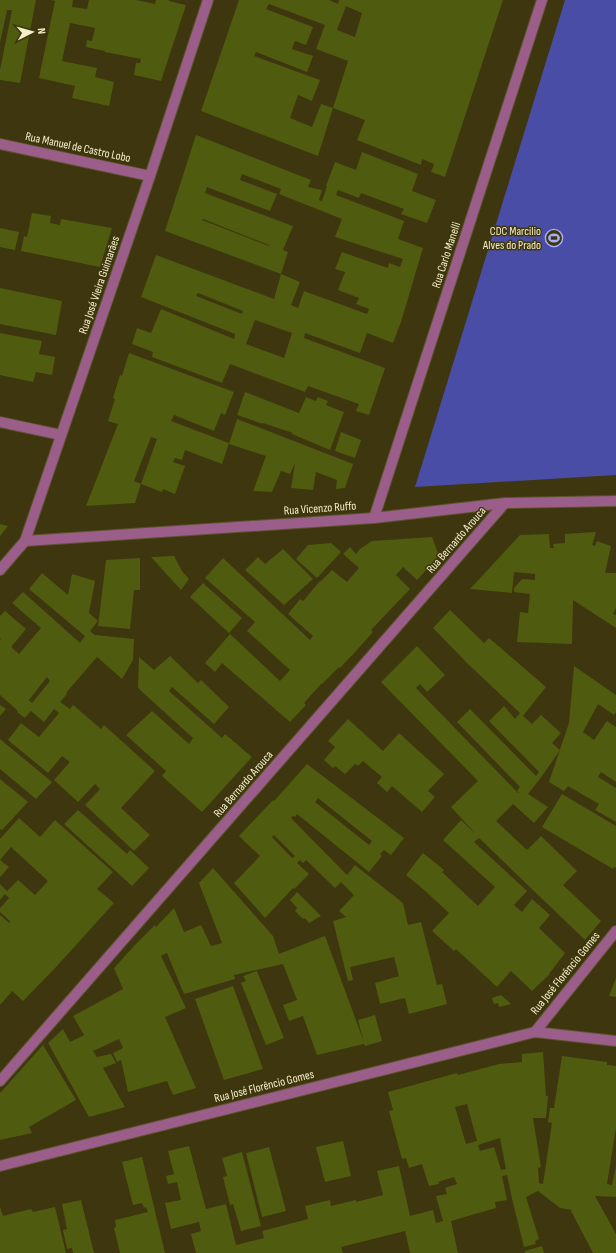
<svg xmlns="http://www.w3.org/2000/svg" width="616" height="1253" font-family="'Sofia Sans Condensed',sans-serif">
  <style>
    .green { fill: #4a4da5 }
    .building { fill: #4f5b0e; fill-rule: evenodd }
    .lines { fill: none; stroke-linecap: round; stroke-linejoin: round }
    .minor-casing { stroke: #5b542c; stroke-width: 12 }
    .minor { stroke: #9b5d89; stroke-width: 10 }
    .labels { text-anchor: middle; stroke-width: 3; stroke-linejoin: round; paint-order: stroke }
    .street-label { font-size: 12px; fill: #f5efca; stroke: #3e360e }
    .poi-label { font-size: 12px; fill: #f5efca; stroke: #3e360e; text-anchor: end }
  </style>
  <rect width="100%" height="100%" fill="#3e360e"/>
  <path class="green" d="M565 0H616V475L415 487Z"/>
  <g class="building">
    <path d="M0 0H36L20 83 0 80V70L12 10H7L0 43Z"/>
    <path d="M51 0H73L72 7 87 9 89 0H136L155 4 156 0H169V1L186 5 161 81 134 75 136 63H140L141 59 105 52V51L86 47 87 40 92 41 95 28 70 23 62 61 97 68 95 77 114 82 109 106 72 98 75 86 39 78 55 1Z"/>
    <path d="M239 0H329L338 4 339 0H503L445 177 431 172 434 164 422 159 421 165 357 140 365 120 333 108 348 61 316 49 325 25 269 4 266 9 313 27 306 45 295 41 292 49 313 56 307 72 256 52 254 56 320 80 312 101 298 95 290 118 312 127 321 104 333 108 318 156 201 111ZM346 6 362 13 355 37 337 30Z"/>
    <path d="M196 135 311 180 308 187 322 190 319 200 322 201 327 186H326L335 162 356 170 362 152 418 174 412 191 436 200 427 223 401 214 404 209 361 193 359 198 338 190 336 195 404 221 398 239 423 248 401 322 393 343 367 333 360 353 305 333 304 338 385 368 369 415 356 411 359 404 308 386 305 392 230 364 222 383 152 357 153 352 132 344 137 328 151 333 161 309 234 339 235 334 141 297 156 255 274 299 281 274 300 282 291 305 298 308 304 291 367 314 369 309 356 304 359 298 338 290 345 272 335 269 342 252 388 268 389 263 400 267 403 259 335 237 342 219 279 194 281 189 242 174 240 180 277 194 270 211 207 187 205 193 293 226 283 250 288 252 281 274 165 231ZM203 219 269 245V246L202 220ZM198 293 243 311 242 314 196 296ZM255 320 292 333 284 358 246 344Z"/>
    <path d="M32 213 51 216 50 223 60 225 61 219 112 228 100 267 21 251 24 236 27 237Z"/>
    <path d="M0 228 19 232 15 250 0 247Z"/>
    <path d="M0 288 62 301 56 335 0 324Z"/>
    <path d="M0 333 42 341 39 354 55 357 52 375 36 372 33 382 0 375Z"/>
    <path d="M129 353 234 392 225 415 221 413 214 431 174 415 171 421 229 443 222 464 185 450 182 460 175 458 173 462 185 466 175 494 163 489 162 492 141 484 135 503 86 506 118 424 108 421 115 399 113 398 120 375 122 376ZM151 437 157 439 141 484 134 481Z"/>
    <path d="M245 392 299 413 306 397 316 401 318 397 328 401 326 405 344 412 330 450 292 434 293 433 263 423V424L237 415Z"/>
    <path d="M237 419 353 464 345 488 336 489 337 480 316 472 313 490 291 488 295 463 290 474 281 471 272 492 253 491 266 456 229 444Z"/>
    <path d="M341 432 361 440 355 458 335 451Z"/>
    <path d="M0 524 8 526 0 536Z"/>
    <path d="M596 532 592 545 595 546 597 541 611 546 605 573H616V608L613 614 616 615V628L573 600 572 644 517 642 520 612 528 613 530 594 514 592V588L522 579 535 580V574L514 572 512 593 470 589 520 535 549 534 550 548H554L553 544 565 543V534Z"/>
    <path d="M432 537 439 556 417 580 403 567 396 575 410 589 371 630 373 632 357 650 340 668 339 667 322 684V683L304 703 306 705 290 722 222 663 215 672 205 663 230 634 280 681 290 670 247 631 255 622 205 578 223 558 310 640 313 636 288 614 300 599 303 601 320 581V582L332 570 347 582 359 568 343 554 350 547 356 554 360 549 372 541Z"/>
    <path d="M331 543 341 552 317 578 296 559 308 545Z"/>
    <path d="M283 549 313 579 284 605 245 570 258 557 265 564Z"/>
    <path d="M174 556 182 571 189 579 181 590 151 557Z"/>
    <path d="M140 558V590H134L130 629 98 626 106 560Z"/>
    <path d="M42 573 68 595 72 574 95 581 89 613 98 621 90 631 96 636V635L134 639 133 660 122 679 97 657 66 693 67 694 60 702 70 709 73 705 101 729 104 725 155 771 121 808 150 835 134 851 85 805 100 789 95 784 78 802 54 780 70 762 62 756 48 773 8 740 21 723 39 737 59 713 54 709 44 722 31 711 25 718 17 712 18 711 0 695V640L1 639 0 638V616L5 611 26 629 11 647 19 654 41 628 12 603 23 592 80 643 85 636 29 589ZM47 677 50 681 32 703 29 700Z"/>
    <path d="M203 583 242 618 229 633 190 597Z"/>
    <path d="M450 610 484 643 489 638 546 687 523 716 532 724 541 715 561 733 552 743 560 750 542 776 528 794 548 807 534 823 513 804 496 821 527 850 541 836 577 871 563 885 601 921 585 940 479 838 474 842 527 891 514 905 522 912 532 899 550 915 539 928 565 953 549 974H550L532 991 511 971 497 987 456 949 454 951 432 931 449 913 423 889 406 875 423 853 444 870 442 872 478 906 495 887 443 840 461 820 476 834 451 807 478 781 381 682 417 646 445 675 427 692 420 684 416 688 518 793H519L517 791 520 787 457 722 470 709 536 776 539 772 489 721 504 706 515 719 520 713 468 664 433 628Z"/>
    <path d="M170 656 198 683 201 680 229 707 214 724 172 687 169 691 222 738 225 734 252 757 202 812 162 776 166 771 126 735 152 711 189 744 193 738 138 688 139 657 154 670Z"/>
    <path d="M574 666 616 695V712L614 715 598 704 583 732 594 740 607 721 616 727V782L601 772 598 777 616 788V822L595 810 599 804 568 786 564 791 549 782 569 723Z"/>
    <path d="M0 705 6 709 0 716Z"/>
    <path d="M348 719 383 751 399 733 444 774 428 791 435 797 422 812 392 786 387 792 377 783 382 777 363 761 358 766 355 764 345 774 335 766 333 768 324 760 335 747 328 741Z"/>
    <path d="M0 739 52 782 36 799 0 769Z"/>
    <path d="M307 764 404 838 391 855 384 850 380 854 382 856 369 872 297 814 295 817 293 816 291 818 347 875 355 865 403 903 408 925 421 922 437 985 442 984 447 1004 409 1014 405 998 380 1004 375 983 399 976 394 957 350 967 353 980 348 981 333 921 346 917 339 911 354 895 341 882 335 888 306 860 303 863 300 860 297 863 309 874 294 889 293 888 265 918 234 883 260 856 239 836 273 800 274 801ZM318 798 372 841 369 845 315 802ZM274 835 295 856 292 858 272 837Z"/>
    <path d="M0 779 28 802 2 830 0 829Z"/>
    <path d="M562 794 616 826V868L614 867 613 869 542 827Z"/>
    <path d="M78 810 127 854 130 850 149 868 132 886 64 824Z"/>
    <path d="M19 818 40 837 55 820 113 872 97 889 114 903 57 966 23 1001 12 991 0 1005V915L9 923 10 921 0 912V908L9 898 5 894 0 900V884L7 891 18 880 35 895 48 881 11 847 0 860 9 867 0 877V839Z"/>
    <path d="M213 868 273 936 279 954 325 936 364 1042 358 1020 375 1015 382 1041 365 1046 364 1044 317 1055 303 1016 289 1021 283 1005 297 1000 283 964 234 975 235 979 184 994 167 953 161 956 186 1008 165 1017 196 1088 173 1095 167 1081 128 1092 121 1060 117 1062 113 1053 123 1048 119 1039 93 1051 97 1057 111 1054 116 1063 103 1068 125 1107 89 1117 48 1043 63 1029 70 1042 84 1035 73 1016 123 989 114 968 134 946 155 925 156 927 174 908 184 932 201 925 211 946 222 943 199 883Z"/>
    <path d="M297 892 321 916 309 923 305 918 303 919 295 911 297 908 290 900Z"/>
    <path d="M257 971 284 1038 266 1045 241 983 246 981 243 976Z"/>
    <path d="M616 978V997L609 996Z"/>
    <path d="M233 986 263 1069 224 1080 195 999Z"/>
    <path d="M501 995 511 1004 499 1007 498 1003 494 1004 492 998Z"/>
    <path d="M43 1045 76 1100 29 1127 32 1133 0 1140V1093Z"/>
    <path d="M543 1052 546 1096H548L546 1118H533L541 1167 538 1168 539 1183 543 1184 552 1123 548 1122 550 1108H554L562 1056 607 1062V1065L616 1066V1128L607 1184 612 1185 616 1166V1197L595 1196 616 1234V1253H593L571 1211 572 1210 560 1208 538 1191 526 1197 539 1239 535 1241 536 1244 524 1247 513 1203 507 1175 502 1176 507 1200 495 1202 496 1208 451 1221 458 1253H410L405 1231 341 1247 343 1253H196L191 1234 201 1231 199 1222 171 1229 165 1203 181 1200 177 1182 168 1184 166 1176 174 1174 168 1151 189 1146 206 1209 226 1204 236 1245 264 1238 262 1231 308 1219 305 1206 330 1200 331 1206 356 1200V1202L383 1195 377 1171 399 1166 410 1216 433 1210 436 1223 443 1221 436 1196 447 1194 445 1188 457 1184 454 1177 438 1182 439 1184 429 1186 422 1164 409 1168 406 1158 402 1159 389 1111 393 1110 388 1092 457 1073 458 1075 499 1064 522 1062V1054ZM467 1104 477 1141 466 1144 455 1107ZM500 1138 506 1169 501 1170 494 1147 480 1151 478 1145Z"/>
    <path d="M343 1141 351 1176 325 1182 316 1147Z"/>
    <path d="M269 1147 286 1211 262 1217 246 1153Z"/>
    <path d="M242 1152 261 1226 241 1231 233 1204 230 1205 223 1177 227 1176 222 1158Z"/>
    <path d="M142 1157 165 1253H120L114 1228 116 1227 115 1220 148 1212 146 1207 144 1208 142 1203 133 1205 122 1162Z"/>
    <path d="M81 1200 94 1253H73L72 1248 67 1249 63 1230 67 1229 62 1204Z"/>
    <path d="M0 1207 3 1216 31 1209 33 1212 55 1207 66 1253H0Z"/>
    <path d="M542 1246 544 1253H525V1251Z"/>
  </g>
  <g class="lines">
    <defs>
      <g id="minor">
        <path d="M0 144 150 176"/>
        <path d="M0 422 61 435"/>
        <path d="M374 518 542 0"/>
        <path d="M25 541 374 518 505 503 616 501"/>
        <path d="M0 570 25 541 150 176 208 0"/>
        <path d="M535 1032 616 931"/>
        <path d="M0 1081 505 503"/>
        <path d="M0 1166 535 1032 616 1041"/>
      </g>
    </defs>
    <use href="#minor" class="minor-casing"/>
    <use href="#minor" class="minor"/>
  </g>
  <defs>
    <symbol id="stadium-ring" viewBox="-11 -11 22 22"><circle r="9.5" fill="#3e360e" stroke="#a8b0fc" stroke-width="1.5"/><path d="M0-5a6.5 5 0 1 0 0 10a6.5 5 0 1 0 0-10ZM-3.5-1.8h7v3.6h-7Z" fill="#a8b0fc"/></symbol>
  </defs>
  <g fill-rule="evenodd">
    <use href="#stadium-ring" x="544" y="228" width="20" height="20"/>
  </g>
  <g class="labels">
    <g class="street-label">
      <text transform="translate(78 147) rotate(12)" y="4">Rua Manuel de Castro Lobo</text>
      <text transform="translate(446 255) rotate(-72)" y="4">Rua Carlo Manelli</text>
      <text transform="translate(99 285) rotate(-71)" y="4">Rua José Vieira Guimarães</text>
      <text transform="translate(320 508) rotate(-4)" y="4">Rua Vicenzo Ruffo</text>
      <text transform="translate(456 540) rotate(-49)" y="4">Rua Bernardo Arouca</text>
      <text transform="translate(243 784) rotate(-49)" y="4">Rua Bernardo Arouca</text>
      <text transform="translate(565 973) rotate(-51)" y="4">Rua José Florêncio Gomes</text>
      <text transform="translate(264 1086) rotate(-14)" y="4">Rua José Florêncio Gomes</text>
    </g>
    <g class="poi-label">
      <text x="541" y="235">CDC Marcilio<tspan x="541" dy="14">Alves do Prado</tspan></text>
    </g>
  </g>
  <g transform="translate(32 32) rotate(84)" stroke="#3e360e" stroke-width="3" paint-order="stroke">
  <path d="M0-3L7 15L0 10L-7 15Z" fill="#f5efca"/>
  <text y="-6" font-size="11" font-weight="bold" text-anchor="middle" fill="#f5efca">N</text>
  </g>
</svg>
